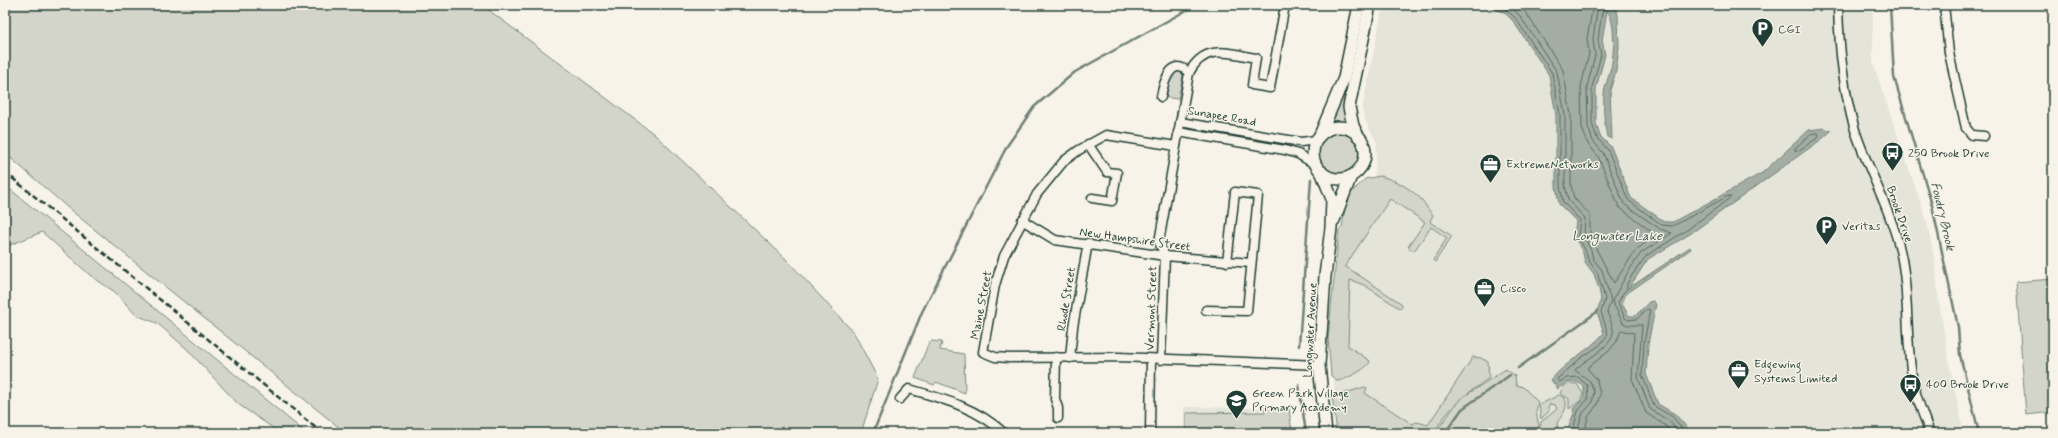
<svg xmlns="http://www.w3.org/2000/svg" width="2058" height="438" font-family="Mynerve,sans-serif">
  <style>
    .built { fill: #e5e4d9 }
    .green { fill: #d3d5ca; stroke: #79897f }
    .water { fill: #a4ada3; stroke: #6f8077 }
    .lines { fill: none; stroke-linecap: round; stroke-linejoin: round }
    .shore { stroke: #546a60; stroke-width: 1 }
    .stream { stroke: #6f8077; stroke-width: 2.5 }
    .street-casing { stroke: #1f3d34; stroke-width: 11 }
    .secondary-casing { stroke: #1f3d34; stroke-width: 14 }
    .street { stroke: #f7f3e8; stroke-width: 8 }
    .secondary { stroke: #f7f3e8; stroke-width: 11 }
    .rail { stroke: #1f3d34; stroke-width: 2.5; stroke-dasharray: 6 3; stroke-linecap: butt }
    .labels { text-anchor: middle; stroke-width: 3; stroke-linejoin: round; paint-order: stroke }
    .poi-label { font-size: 12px; fill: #1f3d34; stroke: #f7f3e8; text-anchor: start }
    .street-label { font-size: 12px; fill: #1f3d34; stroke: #f7f3e8 }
    .water-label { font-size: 13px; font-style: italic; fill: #405950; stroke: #f7f3e8 }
  </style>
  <rect width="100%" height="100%" fill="#f7f3e8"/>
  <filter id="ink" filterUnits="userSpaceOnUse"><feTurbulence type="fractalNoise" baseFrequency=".025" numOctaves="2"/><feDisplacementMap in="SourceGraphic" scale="8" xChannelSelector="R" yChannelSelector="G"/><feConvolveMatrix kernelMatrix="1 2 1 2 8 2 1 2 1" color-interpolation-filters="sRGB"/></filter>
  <g filter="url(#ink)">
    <g class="built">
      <path d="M1383 5H1873V63L1927 222 1936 268 1938 296 1950 367 1964 433H1340L1335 401 1332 356 1352 206 1374 183 1377 142 1367 125 1362 110Z"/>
      <path d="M1184 407 1289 408 1292 433H1184Z"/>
    </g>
    <g class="green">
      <path d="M5 5H482L654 134 788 261 854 333 878 379 861 433H346L68 208 5 153Z"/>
      <path d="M1362 5H1366L1352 72 1345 99V115L1348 122 1331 121Z"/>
      <path d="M1173 71H1184L1178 99 1163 97Z"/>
      <path d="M1186 127 1271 141V145L1187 130Z"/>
      <circle cx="1339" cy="153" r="20"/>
      <path d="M1380 176C1396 180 1410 188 1422 200 1426 205 1428 210 1433 215L1430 221 1431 223 1452 236 1435 262 1433 260 1447 238 1431 227 1414 251 1408 247 1425 222 1390 199 1345 266 1402 304V307L1399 308 1364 285 1350 280 1348 346 1370 361C1369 368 1345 380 1338 381L1331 376 1328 338 1339 230 1342 227 1345 208 1351 193 1365 179Z"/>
      <path d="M5 185 306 433H280L238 404 186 348 157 323 136 315 115 292 91 276 42 232 5 247Z"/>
      <path d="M2053 279V412L2026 415 2016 282Z"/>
      <path d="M932 341 942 342 940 350 964 354 965 393 936 382 934 385 915 378 929 342Z"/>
      <path d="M1473 357 1481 358 1488 362 1489 378C1466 394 1447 408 1434 433H1337L1332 397 1365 387 1367 388 1365 393 1412 424 1417 422 1428 425Z"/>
      <path d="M1506 369 1515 376 1516 385 1523 387 1538 402 1536 412 1539 426 1533 433H1435L1460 399Z"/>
      <path d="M1569 383 1577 384 1583 394 1580 401 1569 409V399L1560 393 1564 386Z"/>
      <path d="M1559 395 1564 397C1570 407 1562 415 1557 423L1559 433H1539L1541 422 1557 409 1555 405 1550 404 1548 407 1549 411 1541 419 1539 405Z"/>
      <path d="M1265 407 1289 408 1292 433H1186V413L1265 412Z"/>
    </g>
    <path class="water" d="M1481 5H1615L1618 15 1619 47 1616 71 1610 90 1612 139 1607 137C1604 123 1603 109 1604 94 1605 85 1609 76 1611 68 1614 54 1616 21 1607 11L1602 40 1605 55 1596 88V124L1600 136 1611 147 1631 198 1665 222H1673L1762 173 1809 130 1824 128 1831 131 1822 139 1690 234 1648 259 1629 288 1690 247 1691 249 1626 294 1622 304 1629 316H1635L1649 302 1653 301 1656 304 1648 344 1646 374 1658 404 1675 414 1692 433H1572L1569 426 1574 413 1573 409 1584 398V387C1575 378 1566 381 1558 389L1551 380C1566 361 1589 351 1604 333L1597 312 1601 299 1599 289 1594 274 1585 262 1583 253 1574 236 1576 221 1559 204 1556 186V115L1549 75 1513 21 1504 12Z"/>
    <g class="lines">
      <g class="shore">
        <path d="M1495 5 1506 9 1516 19 1552 73 1560 115V186L1563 202 1580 220 1578 236 1586 252 1589 261 1597 272 1602 288 1605 299 1601 312 1608 334 1600 345 1581 358 1557 379 1559 382 1567 378 1578 377 1587 385 1588 399 1578 411 1574 426 1576 433"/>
        <path d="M1509 5 1520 16 1557 72 1565 115V185L1568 200 1585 218 1584 237 1591 250 1593 259 1602 270 1611 301 1607 312C1609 318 1614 327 1613 333 1612 347 1584 360 1575 370L1590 381 1594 392 1592 403 1583 413 1579 425 1581 433"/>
        <path d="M1518 5 1526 13 1563 70 1571 115V185L1574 198 1590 215V237L1614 283 1636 250 1656 235 1619 207 1598 156 1588 144 1582 128 1581 86 1589 54 1587 39 1593 5"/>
        <path d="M1601 5 1597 11 1593 39 1595 55 1587 87 1588 127 1593 141 1603 153 1624 204 1660 229 1672 233 1641 253 1628 272 1612 301 1623 323 1628 325H1642L1638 377 1650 409 1669 421 1679 433"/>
        <path d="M1611 5 1610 8 1605 9 1602 12 1598 40 1601 55 1592 87V124L1597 138 1608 150 1628 200 1662 225 1673 226 1728 196 1731 197 1687 230 1646 256 1632 275 1627 284V289L1623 293 1618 303 1625 318 1628 320 1637 319 1647 309 1650 310 1644 343 1642 375 1654 406 1673 417 1686 433"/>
        <path d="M1818 133 1819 137 1798 151H1795V148L1811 134Z"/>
        <path d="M1587 433 1586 425 1588 417 1597 405 1600 394 1597 380 1587 368 1608 352 1617 341 1621 330 1634 333 1632 379 1646 413 1666 426 1671 433"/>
      </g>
      <g class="stream">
        <path d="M1890 5 1894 77 1932 205 1958 327 1960 355 1979 433"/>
        <path d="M1299 346 1311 179"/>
        <path d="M1518 368 1597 312"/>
        <path d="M1299 385 1306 433"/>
        <path d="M873 433 922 312 1007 146 1034 107 1075 72 1196 5"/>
        <path d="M1445 433 1462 409 1510 375"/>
      </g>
      <defs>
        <g id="street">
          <path d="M1838 5C1839 47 1843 90 1855 130 1868 170 1889 206 1899 246 1910 289 1905 332 1912 376 1915 396 1923 414 1930 433"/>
          <path d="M1944 5 1949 53 1966 128 1972 135 1984 136"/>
          <path d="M1161 97C1163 85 1171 54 1189 73"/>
          <path d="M1180 122 1301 142 1316 140"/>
          <path d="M1178 132 1285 150 1298 154 1316 165"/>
          <path d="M1088 144 1107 172 1117 173 1112 201 1092 198"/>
          <path d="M1176 146 1106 135 1079 150 1064 161 1037 194 1004 256 995 285 983 352 995 357 1009 358 1119 357 1319 365"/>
          <path d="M1022 220 1055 240 1165 256 1251 263"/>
          <path d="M1206 310 1247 311 1258 195 1235 192 1227 262"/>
          <path d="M1056 357 1055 399 1058 408V418"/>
          <path d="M1070 358 1073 327 1088 243"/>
          <path d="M1161 360 1165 256 1159 242 1189 73C1205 43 1228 53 1256 58L1252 85 1270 88 1285 5"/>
          <path d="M900 399 909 389C944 399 977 408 1004 433"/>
          <path d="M1150 433 1151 359"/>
        </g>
        <g id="secondary">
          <circle cx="1339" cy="153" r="26"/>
          <path d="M1320 135 1344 78 1359 5"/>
          <path d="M1358 136 1353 126 1349 107 1370 5"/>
          <path d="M1321 171 1332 199 1331 228 1325 276 1319 365 1326 433"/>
          <path d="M1334 220 1351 176"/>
        </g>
      </defs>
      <use href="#street" class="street-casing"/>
      <use href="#secondary" class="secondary-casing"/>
      <use href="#street" class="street"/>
      <use href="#secondary" class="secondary"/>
      <path class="rail" d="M5 172 322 433"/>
    </g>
  </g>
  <defs>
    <symbol id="parking-pin" viewBox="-11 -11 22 30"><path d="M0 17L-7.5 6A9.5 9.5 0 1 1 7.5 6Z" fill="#1f3d34" stroke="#f7f3e8"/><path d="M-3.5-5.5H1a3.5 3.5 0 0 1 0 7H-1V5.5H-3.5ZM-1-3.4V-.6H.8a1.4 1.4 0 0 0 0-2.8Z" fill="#fff"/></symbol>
    <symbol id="bus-pin" viewBox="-11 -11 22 30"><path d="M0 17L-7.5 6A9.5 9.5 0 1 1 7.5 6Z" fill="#1f3d34" stroke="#f7f3e8"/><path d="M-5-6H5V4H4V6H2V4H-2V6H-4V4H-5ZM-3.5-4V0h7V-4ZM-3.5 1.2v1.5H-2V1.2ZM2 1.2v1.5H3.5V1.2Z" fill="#fff"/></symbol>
    <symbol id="office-pin" viewBox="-11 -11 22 30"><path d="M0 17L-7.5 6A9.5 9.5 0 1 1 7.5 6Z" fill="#1f3d34" stroke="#f7f3e8"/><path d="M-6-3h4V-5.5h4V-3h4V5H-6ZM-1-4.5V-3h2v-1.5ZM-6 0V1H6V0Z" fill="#fff"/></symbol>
    <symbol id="school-pin" viewBox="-11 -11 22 30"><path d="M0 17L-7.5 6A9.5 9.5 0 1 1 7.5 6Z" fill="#1f3d34" stroke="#f7f3e8"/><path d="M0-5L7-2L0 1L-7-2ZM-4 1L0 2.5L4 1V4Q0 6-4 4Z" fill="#fff"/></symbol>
  </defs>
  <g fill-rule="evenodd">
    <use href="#parking-pin" x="1750" y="16" width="25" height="34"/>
    <use href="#bus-pin" x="1880" y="140" width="25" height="34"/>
    <use href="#office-pin" x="1478" y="152" width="25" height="34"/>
    <use href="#parking-pin" x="1814" y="214" width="25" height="34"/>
    <use href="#office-pin" x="1472" y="276" width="25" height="34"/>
    <use href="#office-pin" x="1726" y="358" width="25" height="34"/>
    <use href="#bus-pin" x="1898" y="372" width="25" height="34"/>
    <use href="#school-pin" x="1224" y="388" width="25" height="34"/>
  </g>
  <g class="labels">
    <g class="poi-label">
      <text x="1778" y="33">CGI</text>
      <text x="1908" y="157">250 Brook Drive</text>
      <text x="1506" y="168">ExtremeNetworks</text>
      <text x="1842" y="230">Veritas</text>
      <text x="1500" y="292">Cisco</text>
      <text x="1754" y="368">Edgewing<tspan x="1754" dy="14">Systems Limited</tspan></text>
      <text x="1926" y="388">400 Brook Drive</text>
      <text x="1252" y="397">Green Park Village<tspan x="1252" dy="14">Primary Academy</tspan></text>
    </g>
    <g class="street-label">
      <text transform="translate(1222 116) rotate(10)" y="4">Sunapee Road</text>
      <text transform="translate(1900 214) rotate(71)" y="4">Brook Drive</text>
      <text transform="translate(1135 239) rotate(8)" y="4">New Hampshire Street</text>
      <text transform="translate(1066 299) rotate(-81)" y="4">Rhode Street</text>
      <text transform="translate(981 305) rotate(-79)" y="4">Maine Street</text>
      <text transform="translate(1151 308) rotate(-88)" y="4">Vermont Street</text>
      <text transform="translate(1310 330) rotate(-87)" y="4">Longwater Avenue</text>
    </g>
    <g class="water-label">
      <text transform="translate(1944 216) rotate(77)" y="5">Foudry Brook</text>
      <text x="1617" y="240">Longwater Lake</text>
    </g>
  </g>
  <rect width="2058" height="438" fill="none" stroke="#f7f3e8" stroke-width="20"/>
  <rect x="10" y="10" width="2038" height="418" fill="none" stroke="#1f3d34" stroke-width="1.5" filter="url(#ink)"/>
</svg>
